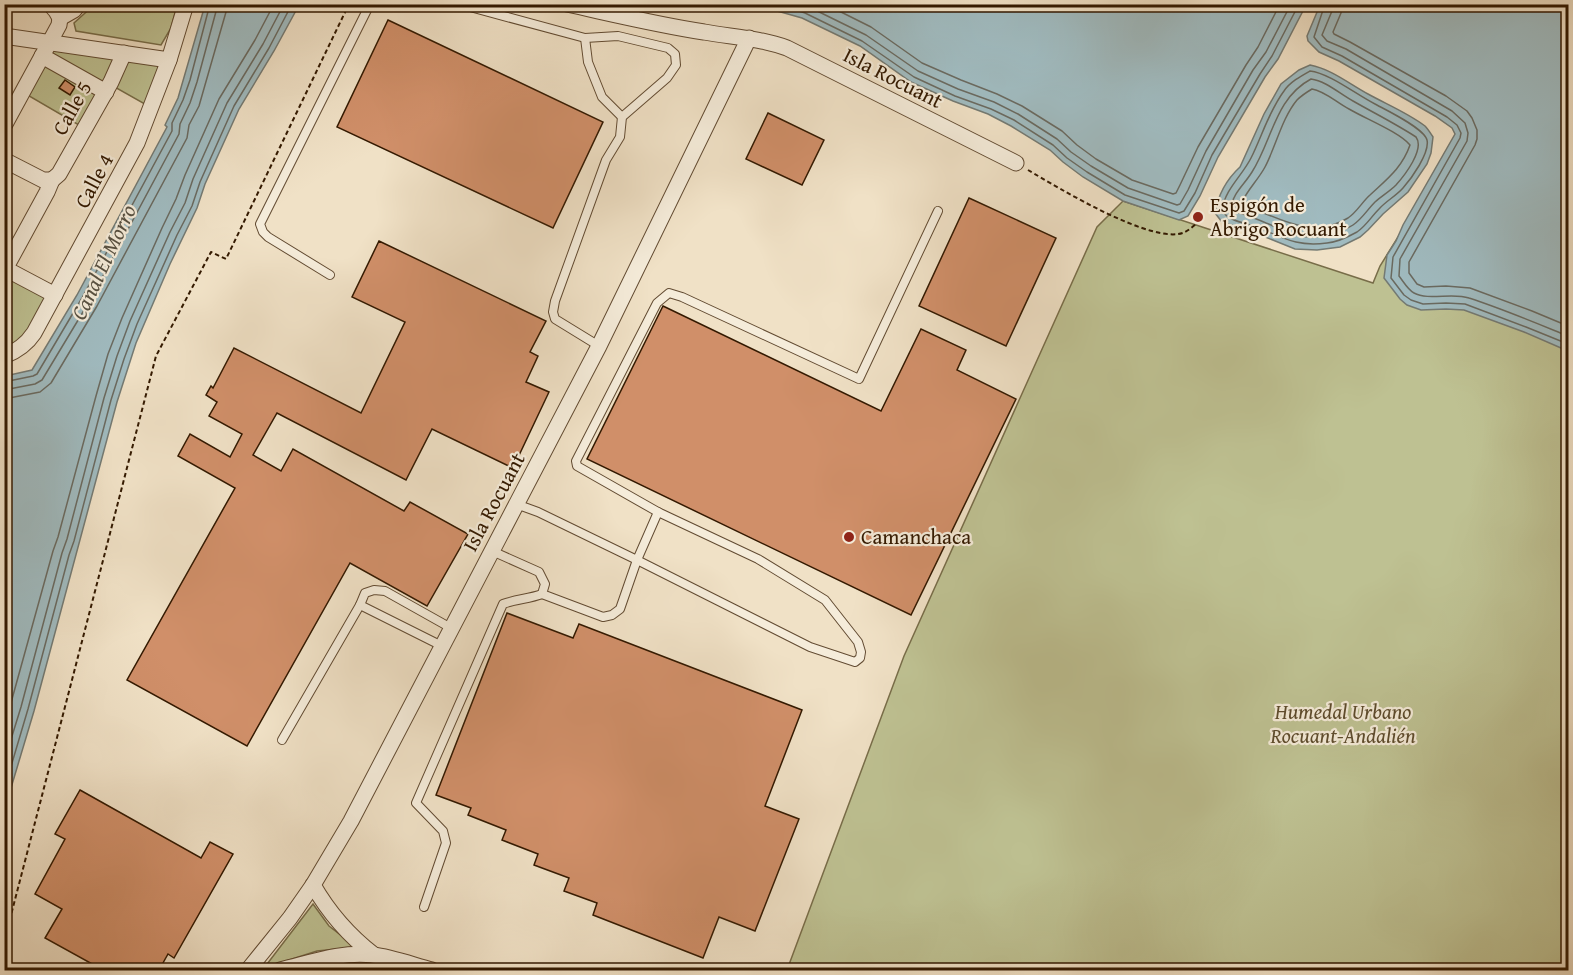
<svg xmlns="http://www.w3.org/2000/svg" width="1573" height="975" font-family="'Gentium Book Plus',serif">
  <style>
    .green { fill: #bec192; stroke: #786d49; stroke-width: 1.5 }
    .water { fill: #a0bbc0; stroke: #747a73; stroke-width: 1.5 }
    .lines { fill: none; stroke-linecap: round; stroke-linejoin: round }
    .shore { stroke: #6a6a60; stroke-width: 1.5 }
    .building { fill: #d08f69; stroke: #331900; stroke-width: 1.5 }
    .lane-casing { stroke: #624b32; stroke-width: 10 }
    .street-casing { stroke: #624b32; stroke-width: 17 }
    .path { stroke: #331900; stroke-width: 2; stroke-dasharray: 4.5 3; stroke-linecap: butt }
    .lane { stroke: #f5ecda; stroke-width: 8 }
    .street { stroke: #f5ecda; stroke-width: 15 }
    .poi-dot { fill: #8f2418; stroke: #f5ecda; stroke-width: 2 }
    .labels { text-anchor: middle; stroke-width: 4.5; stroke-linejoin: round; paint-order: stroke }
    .street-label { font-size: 21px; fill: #331900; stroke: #f5ecda }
    .poi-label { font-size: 21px; fill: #331900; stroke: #f5ecda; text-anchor: start }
    .park-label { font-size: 21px; font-style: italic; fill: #5d4b2c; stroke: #f5ecda }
    .water-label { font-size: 22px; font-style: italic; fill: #595243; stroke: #f5ecda }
  </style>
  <rect width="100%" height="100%" fill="#f0e1c6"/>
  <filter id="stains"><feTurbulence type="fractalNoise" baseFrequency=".00333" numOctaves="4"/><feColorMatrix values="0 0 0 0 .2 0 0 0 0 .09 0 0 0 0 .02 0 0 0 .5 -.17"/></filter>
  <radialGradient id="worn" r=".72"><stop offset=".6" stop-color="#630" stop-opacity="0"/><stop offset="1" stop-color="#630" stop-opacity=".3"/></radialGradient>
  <g class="green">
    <path d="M94 5H171L176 9 171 28 161 45 76 31 74 23Z"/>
    <path d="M50 43 123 54 105 91 43 56Z"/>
    <path d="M125 54 168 60 150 107 111 85Z"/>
    <path d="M42 58 103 93 84 128 24 93Z"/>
    <path d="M1462 134 1568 172V970H787L904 656 1097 227 1123 201 1373 283 1380 266Z"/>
    <path d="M4 276 52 296 29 338 5 353Z"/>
    <path d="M313 904 329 926 356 947 317 951 264 968Z"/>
  </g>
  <g class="water">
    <path d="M205 5H299L274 51 239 109 205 184 197 208 170 264 136 343 117 402 34 711 5 808V376L32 370 77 295 167 127 165 125 178 98Z"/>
    <path d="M756 5H1306L1278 59 1265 77 1218 157 1200 196 1188 216 1179 220 1123 201 1083 177 1063 162 1050 150 1011 126 988 114 953 101 911 82 860 46 802 18Z"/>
    <path d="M1320 5H1568V351L1524 332 1464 310 1446 309 1421 310 1407 305 1400 299 1384 278 1387 255 1396 241 1403 225 1455 134 1452 128 1435 116 1339 61 1319 52 1308 41 1307 36Z"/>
    <path d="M1310 65C1331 69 1348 83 1368 94 1386 104 1408 113 1425 126 1428 129 1431 134 1433 137L1431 153 1427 164 1408 192 1383 214 1368 230 1360 237 1340 247 1317 250 1295 249 1253 232 1222 222 1215 213C1218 195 1227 179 1240 167L1264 114 1281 84 1299 70Z"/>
  </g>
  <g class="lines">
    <g class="shore">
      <path d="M778 4 805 13 862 41 914 77 955 96 991 109 1014 120 1053 145 1067 158 1087 172 1125 195 1179 213 1184 211 1195 193 1212 155 1260 74 1272 56 1299 4"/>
      <path d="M803 4 866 35 918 71 958 89 994 102 1018 114 1057 139 1071 152 1091 166 1128 188 1177 205 1180 204 1188 190 1206 151 1253 70 1266 52 1291 4"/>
      <path d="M825 4 871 27 922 63 961 80 997 94 1022 106 1062 131 1077 145 1096 159 1132 180 1173 194 1176 193 1180 185 1198 147 1246 65 1258 47 1280 4"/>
      <path d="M1325 4 1314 37 1322 47 1342 56 1447 117 1457 125 1461 133 1460 138 1393 257 1391 278 1404 295 1411 300 1423 304 1446 303 1465 304 1526 327 1568 344"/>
      <path d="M1333 4 1332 11 1322 35 1327 41 1346 49 1452 111 1465 123 1468 133 1467 141 1400 259 1399 276C1403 281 1408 290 1414 293 1429 301 1452 292 1469 298 1503 309 1536 323 1568 336"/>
      <path d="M1342 4 1341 13 1333 32 1334 34 1350 42 1446 96 1467 111 1472 118 1477 130V139L1475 145 1409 262V273L1417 284 1424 287 1446 286 1470 288 1532 311 1568 326"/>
      <path d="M1310 71C1329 73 1357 95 1375 104 1386 110 1424 128 1427 140 1430 153 1411 179 1403 188 1396 196 1386 201 1379 209 1371 217 1366 226 1357 232 1348 237 1338 242 1327 243 1296 247 1284 238 1257 227 1246 223 1227 221 1222 210 1225 189 1242 176 1251 158 1262 136 1269 111 1284 91 1290 82 1301 76 1310 71Z"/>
      <path d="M1311 79C1326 81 1340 94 1353 101 1374 113 1396 124 1416 137 1425 149 1405 175 1396 185 1390 191 1382 196 1375 202 1367 210 1362 219 1353 225 1341 233 1328 236 1314 237 1296 238 1282 229 1266 223 1255 218 1243 214 1231 210L1230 208C1234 192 1244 185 1252 172 1272 141 1275 98 1311 79Z"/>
      <path d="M1312 89C1325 91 1337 103 1349 109 1366 119 1399 132 1410 145 1402 168 1387 179 1370 195 1362 202 1357 212 1348 218 1311 241 1279 217 1243 205L1242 202C1248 189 1258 180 1265 167 1276 146 1282 118 1297 100 1301 96 1307 92 1312 89Z"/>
      <path d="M4 382 33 376 37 374 82 298 172 131V123L183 100 190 80 210 4"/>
      <path d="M4 390 35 384 42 380 89 302 179 134 180 124 190 103 197 82 218 4"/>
      <path d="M4 399 40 392 51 383 97 306 187 138 189 125 199 106 205 85 226 12 227 4"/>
      <path d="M4 728 53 551 58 537 96 396 108 354 122 318 162 228 176 199 185 175 219 99 255 40 274 4"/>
      <path d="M4 762 21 707 62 553 67 539 104 398 117 356 130 321 170 232 185 203 193 179 227 103 263 44 284 4"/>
      <path d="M4 790 28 709 69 555 74 541 111 400 124 359 137 324 177 235 192 206 200 182 234 106 269 48 292 4"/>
    </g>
  </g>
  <g class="building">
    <path d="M388 20 603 122 553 228 337 127Z"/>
    <path d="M65 80 75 87 70 95 59 88Z"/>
    <path d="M768 113 824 140 802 185 746 159Z"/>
    <path d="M969 198 1056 238 1006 346 919 306Z"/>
    <path d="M379 241 546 321 530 352 538 356 526 382 549 392 513 468 432 429 406 480 277 413 253 455 281 471 293 449 404 511 410 502 468 534 427 606 350 563 247 746 127 680 235 488 178 456 190 434 230 457 242 434 209 416 217 402 206 395 211 386 213 388 234 348 361 413 405 322 352 297Z"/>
    <path d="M663 306 881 411 921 329 966 350 957 370 1016 399 911 615 587 459Z"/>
    <path d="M507 613 573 638 579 624 802 710 765 806 799 819 755 931 719 917 703 958 593 915 597 903 564 891 569 878 534 865 538 854 502 840 506 830 468 815 471 808 436 795Z"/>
    <path d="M80 790 201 858 210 842 233 854 174 958 168 954 159 970H103L45 938 62 909 35 894 65 839 55 834Z"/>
  </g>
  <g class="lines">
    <defs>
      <g id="lane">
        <path d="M459 4 585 38 618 36 668 48 675 54 676 65 667 78 622 117 620 137 606 160 555 301 553 312 555 319 599 346"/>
        <path d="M585 38 588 62 602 97 622 117"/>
        <path d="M330 275 268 237 263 232 260 224 370 4"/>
        <path d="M516 504 538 512 637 560 810 647 855 662 860 658 861 652 858 642 825 600 758 559 658 512 577 466 576 461 657 303 669 293 682 297 859 379 938 211"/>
        <path d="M542 594 603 617 612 615 620 609 637 560 658 512"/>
        <path d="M360 605 442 646"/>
        <path d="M282 740 360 605 365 593 374 590 385 591 451 628"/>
        <path d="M424 907 446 843 443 831 416 803 503 604C516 599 529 599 542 594L545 584 539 572 492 551"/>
      </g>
      <g id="street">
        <path d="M50 4 56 11 60 18"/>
        <path d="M567 4C613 14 658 25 704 32 732 37 760 38 787 48L1016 163"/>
        <path d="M60 18 74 10 79 4"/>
        <path d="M4 36 169 60"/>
        <path d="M42 56 106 92"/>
        <path d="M4 126 59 25 60 18"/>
        <path d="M4 160 43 180H52"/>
        <path d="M52 180 59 174 111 82 124 53"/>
        <path d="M4 268 55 295"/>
        <path d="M4 271 47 192 52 180"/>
        <path d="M4 356C17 351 26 345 34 333L137 143 169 60 186 4"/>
        <path d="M313 885C329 913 348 935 374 955"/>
        <path d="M248 970 290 918 313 885 351 821 599 346 749 38"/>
        <path d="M280 970C310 963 341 951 373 955 391 957 413 965 432 970"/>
      </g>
    </defs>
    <use href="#lane" class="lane-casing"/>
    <use href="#street" class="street-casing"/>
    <g class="path">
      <path d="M1028 170C1057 187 1155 247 1185 232 1191 229 1198 222 1203 218"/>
      <path d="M4 942 156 356 211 252 226 259 349 4"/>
    </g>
    <use href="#lane" class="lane"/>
    <use href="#street" class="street"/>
  </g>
  <g class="poi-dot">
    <circle cx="1198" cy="217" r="6"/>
    <circle cx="849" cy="537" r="6"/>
  </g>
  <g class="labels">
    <g class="street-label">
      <text transform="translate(893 78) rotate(27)" y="7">Isla Rocuant</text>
      <text transform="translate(72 108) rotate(-61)" y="7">Calle 5</text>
      <text transform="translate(94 181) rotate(-62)" y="7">Calle 4</text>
      <text transform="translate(494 502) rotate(-62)" y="7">Isla Rocuant</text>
    </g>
    <g class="poi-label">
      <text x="1210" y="212">Espigón de<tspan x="1210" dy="24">Abrigo Rocuant</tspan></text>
      <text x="861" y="544">Camanchaca</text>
    </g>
    <g class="park-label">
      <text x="1343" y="719">Humedal Urbano<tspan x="1343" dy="24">Rocuant-Andalién</tspan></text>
    </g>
    <g class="water-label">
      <text transform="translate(103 262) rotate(-65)" y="8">Canal El Morro</text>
    </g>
  </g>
  <rect width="1573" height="975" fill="none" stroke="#f0e1c6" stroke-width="24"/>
  <rect x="6" y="6" width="1561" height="963" fill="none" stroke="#331900" stroke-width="3"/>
  <rect x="12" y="12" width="1549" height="951" fill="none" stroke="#331900" stroke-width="1.5"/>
  <rect width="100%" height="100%" filter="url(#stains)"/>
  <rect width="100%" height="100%" fill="url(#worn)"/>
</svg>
